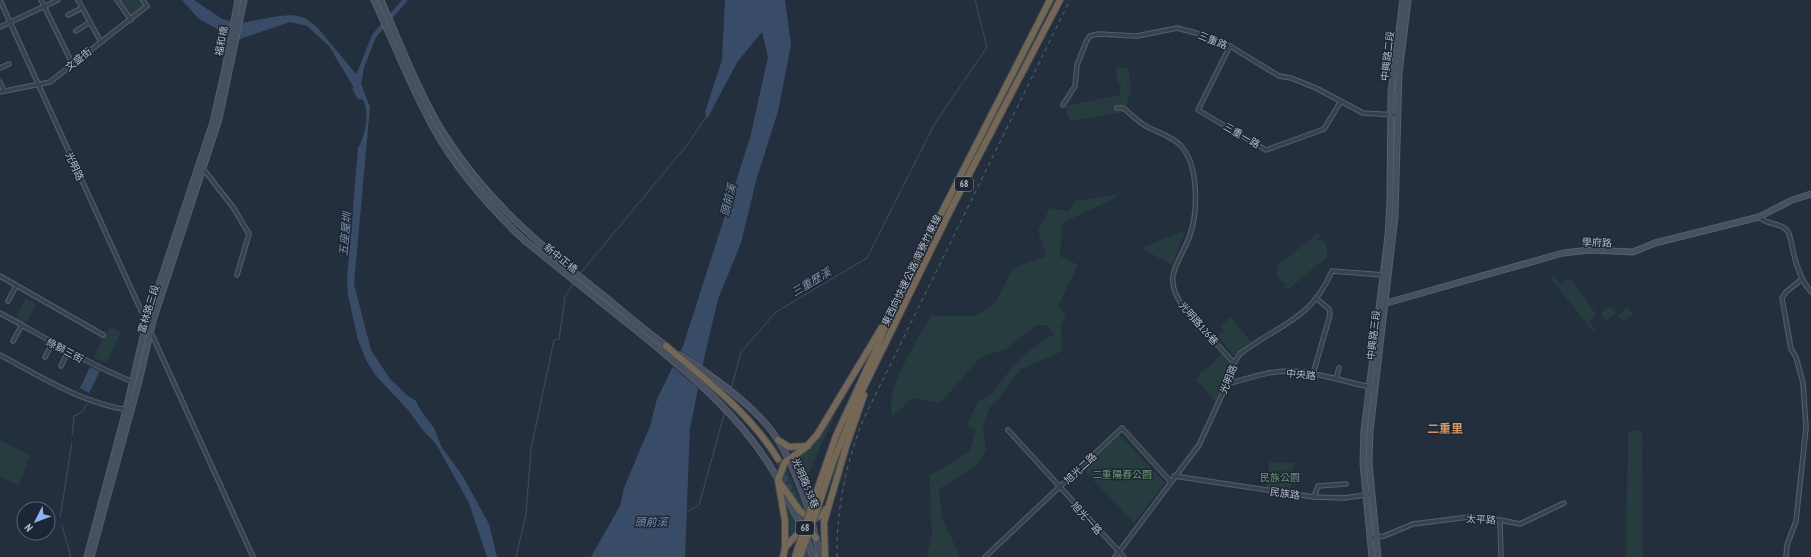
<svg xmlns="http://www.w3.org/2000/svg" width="1811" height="557" font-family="'PT Sans Narrow','Noto Sans TC',sans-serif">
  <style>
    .green { fill: #263c3f }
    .water { fill: #394c67 }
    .pier { fill: #242f3e }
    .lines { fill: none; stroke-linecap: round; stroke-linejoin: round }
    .stream { stroke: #394c67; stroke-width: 1 }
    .canal { stroke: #394c67; stroke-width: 4.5 }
    .highway-tunnel { stroke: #3a4453; stroke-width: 6; stroke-dasharray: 6 3; stroke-linecap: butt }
    .street-casing { stroke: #565f6c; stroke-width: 5.5 }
    .secondary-casing { stroke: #565f6c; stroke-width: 7 }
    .highway-casing { stroke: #434c59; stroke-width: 8 }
    .street { stroke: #38414e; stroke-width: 3.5 }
    .secondary { stroke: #465061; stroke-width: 5 }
    .highway { stroke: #746855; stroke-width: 6 }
    .rail { stroke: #5a6575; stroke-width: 1; stroke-dasharray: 4 4; stroke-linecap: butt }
    .highway-bridge-casing { stroke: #434c59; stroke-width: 8; stroke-linecap: butt }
    .highway-bridge { stroke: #746855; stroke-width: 6 }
    .labels { text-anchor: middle; stroke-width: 3; stroke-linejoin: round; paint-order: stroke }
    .shield { fill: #1d2633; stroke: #878f9c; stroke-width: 1 }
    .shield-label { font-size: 9px; font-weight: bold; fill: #b4bcc9 }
    .street-label { font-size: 10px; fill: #b4bcc9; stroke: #1d2633 }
    .park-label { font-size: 10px; fill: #6b9a76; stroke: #1d2633 }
    .water-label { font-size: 11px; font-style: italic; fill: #7c92b1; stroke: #1d2633 }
    .quarter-label { font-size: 12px; font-weight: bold; fill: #d59563; stroke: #1d2633 }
  </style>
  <rect width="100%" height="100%" fill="#242f3e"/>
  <g class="green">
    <path d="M119 0H141L144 4 143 8 134 15H129Z"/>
    <path d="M1116 67 1128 68 1131 90 1124 112 1070 121 1065 106 1120 95 1121 85 1117 81Z"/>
    <path d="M1119 194 1117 197 1062 223 1060 256 1078 265 1058 306 1066 317 1060 324 1063 351 1020 370 998 400 989 408 983 428 986 451 975 467 939 489 942 518 960 557H929L927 553 932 536 929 476 969 452 976 430 966 427 978 401 991 395 1013 366 1027 352 1054 334 1048 325H1036L1007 348 980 358 940 403 913 398 892 416C886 386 916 342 931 316H975L996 302 1013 268 1046 256 1038 231 1050 208 1069 211 1075 201Z"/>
    <path d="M1186 230 1172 265 1141 248Z"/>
    <path d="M1318 233 1321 236 1317 239 1323 241 1327 246V257L1287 290 1284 286 1286 283C1278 281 1275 273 1278 265Z"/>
    <path d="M1553 276 1561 285 1565 280 1572 281 1596 314 1592 320 1588 321 1595 329 1593 331 1551 279Z"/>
    <path d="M26 298 36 304 25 324 15 319Z"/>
    <path d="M1610 306 1616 313 1606 321 1601 314Z"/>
    <path d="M1627 307 1633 314 1623 321 1618 315Z"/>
    <path d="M1231 317 1251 342 1234 356 1218 336 1224 331 1220 326Z"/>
    <path d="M110 326 121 332 106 363 94 357Z"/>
    <path d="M1223 353 1231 363 1217 403 1195 379Z"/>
    <path d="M839 405 805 482 793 461 819 436Z"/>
    <path d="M1642 430 1643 557H1626L1628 432Z"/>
    <path d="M1119 434 1165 483 1134 523 1083 469Z"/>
    <path d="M0 440 30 456 19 486 0 477Z"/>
    <path d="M1269 462 1294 463 1290 494 1266 491Z"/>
    <path d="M786 467 810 517 800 508 782 479Z"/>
    <path d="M786 503 800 528 791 535Z"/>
  </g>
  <g class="water">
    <path d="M182 0H194L222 19 241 23 279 16 292 15 305 18 318 28 356 74 362 63 364 67 361 84 370 107 354 284 371 350 390 379 408 396 416 401 421 411 434 428 441 446 462 475 489 524 497 557H487L469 503 436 444 422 429 409 411 377 377 367 362 358 340 348 295 347 279 358 148C365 137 370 112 363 100L358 99 352 89 354 88 329 46 307 26 290 22 237 40 199 19Z"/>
    <path d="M725 0H785L791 45 778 111 756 181 741 243 718 299 706 350 690 428 685 557H591L620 506 624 488 650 426 657 399 683 346 750 138 768 57 762 32 738 61 707 119 705 112 722 60Z"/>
    <path d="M90 367 100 371 89 393 80 388Z"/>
  </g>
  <path class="pier" d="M679 349 704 367 700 390 671 365Z"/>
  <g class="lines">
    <g class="stream">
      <path d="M579 275 687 145 706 117"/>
      <path d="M731 389 741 352 776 312 867 258 934 125 987 47 975 0"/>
      <path d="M72 435 74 416 82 412 87 404"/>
      <path d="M687 512 699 505 725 411"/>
      <path d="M60 518 72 442"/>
      <path d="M62 525 71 557"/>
      <path d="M516 557 526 514 531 449 554 340 559 339 565 297 574 282"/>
    </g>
    <path class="canal" d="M361 69 374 36 405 0"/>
    <g class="highway-tunnel">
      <path d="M778 459 805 531"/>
      <path d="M806 557 810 543"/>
    </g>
    <defs>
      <g id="street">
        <path d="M0 0 253 557"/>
        <path d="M41 0 72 63"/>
        <path d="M78 0 101 42"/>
        <path d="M117 0 131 20"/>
        <path d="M68 15 82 8"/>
        <path d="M0 27 58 0"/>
        <path d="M76 31 90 22"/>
        <path d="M1230 46 1198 110 1266 150 1324 129 1341 101"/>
        <path d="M0 68 9 64"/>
        <path d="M0 82 4 91"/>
        <path d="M0 92 50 82 147 6 143 0"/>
        <path d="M1063 105 1075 86 1077 65 1087 40 1090 36 1098 34 1137 36 1177 28 1196 33 1230 46 1279 76 1291 78 1316 88 1363 113 1397 115"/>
        <path d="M1117 108H1123C1130 113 1136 120 1144 125 1157 133 1171 135 1181 146 1199 165 1198 212 1190 235 1181 262 1161 275 1182 305L1234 363"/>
        <path d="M204 170 233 207 249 234 237 275"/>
        <path d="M1759 217C1768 226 1782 222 1788 232 1791 237 1791 244 1793 250 1796 266 1801 280 1811 292"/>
        <path d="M0 276 103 335"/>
        <path d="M8 301 16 286"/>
        <path d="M0 313C44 337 86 363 133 382"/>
        <path d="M13 341 22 325"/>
        <path d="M0 355C41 377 82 403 128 410"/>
        <path d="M45 357 52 344"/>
        <path d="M61 366 68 352"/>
        <path d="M1313 374 1330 315 1329 309 1316 298"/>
        <path d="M1336 379 1339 368"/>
        <path d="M1227 384C1248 379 1270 370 1291 371 1318 372 1344 382 1371 387"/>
        <path d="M1008 430 1124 557"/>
        <path d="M1174 476 1314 497 1344 498 1372 494"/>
        <path d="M1314 497 1318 486 1346 484"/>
        <path d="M1500 520 1501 557"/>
        <path d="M1371 538 1384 536 1413 524 1469 517 1500 520 1520 524 1564 503"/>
        <path d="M985 557 1122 428 1171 482"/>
        <path d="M1115 557 1199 445 1227 384 1234 363 1240 354C1277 325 1311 321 1332 271L1384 275"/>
        <path d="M1786 557 1787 545 1796 521 1806 428 1803 383 1796 357 1791 349 1782 298 1786 292 1802 279"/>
      </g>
      <g id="secondary">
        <path d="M374 0C394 43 411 88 434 129 457 170 490 208 524 240 561 270 598 300 636 330 690 374 745 419 779 481"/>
        <path d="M381 0C400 44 421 98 446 137 488 202 540 245 599 292 622 310 644 331 668 347"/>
        <path d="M1383 304 1563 253 1590 250 1633 252 1655 243 1759 217 1792 200 1811 194"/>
        <path d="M680 355C711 375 758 408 778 440 790 460 803 491 810 513"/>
        <path d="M785 494 804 531 813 557"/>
        <path d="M812 522 820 557"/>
        <path d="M87 557 126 410 146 324 213 122 225 69 238 0"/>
        <path d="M91 557 139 381 153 321 219 119 244 0"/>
        <path d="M1372 557 1363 463 1364 431 1388 236 1390 200 1391 93 1403 0"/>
        <path d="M1378 557 1369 463 1370 431 1395 216 1399 73 1408 0"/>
      </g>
      <g id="highway">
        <path d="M666 346C707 381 750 413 778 459"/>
        <path d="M778 440 789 447 808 446"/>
        <path d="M780 483 800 511 812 520 822 515 826 509"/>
        <path d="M814 499 836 436 877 347 892 310 1050 0"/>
        <path d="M818 507 833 462 862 391 951 209 1060 0"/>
        <path d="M785 548C792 540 798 530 810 531L816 538"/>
        <path d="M783 557 785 548V521L778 480 785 462 805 448 817 435 882 327"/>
        <path d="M825 557 824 522 846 447 864 395"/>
      </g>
    </defs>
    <use href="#street" class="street-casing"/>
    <use href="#secondary" class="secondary-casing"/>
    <use href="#highway" class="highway-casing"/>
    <use href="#street" class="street"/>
    <use href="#secondary" class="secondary"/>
    <use href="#highway" class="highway"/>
    <path class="rail" d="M837 557C836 511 846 463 863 420L1070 0"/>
    <defs>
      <g id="highway-bridge">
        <path d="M795 557 814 499"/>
        <path d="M800 557 818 507"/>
      </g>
    </defs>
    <use href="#highway-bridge" class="highway-bridge-casing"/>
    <use href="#highway-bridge" class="highway-bridge"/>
  </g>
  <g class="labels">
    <g class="shield">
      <rect x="955" y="177" width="18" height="14" rx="3"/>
      <rect x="796" y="521" width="18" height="14" rx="3"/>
    </g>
    <g class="shield-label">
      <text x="964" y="187">68</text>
      <text x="805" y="531">68</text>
    </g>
    <g class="street-label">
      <text transform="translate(1213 40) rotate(22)" y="4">三重路</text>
      <text transform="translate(221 41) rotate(-79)" y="4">福和橋</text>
      <text transform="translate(1387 56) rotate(-83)" y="4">中興路二段</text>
      <text transform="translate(78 59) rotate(-38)" y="4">文盛街</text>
      <text transform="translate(1242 135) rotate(30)" y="4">三重一路</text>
      <text transform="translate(75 166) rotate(66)" y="4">光明路</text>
      <text transform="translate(1597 242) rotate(2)" y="4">學府路</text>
      <text transform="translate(561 258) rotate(39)" y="4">新中正橋</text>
      <text transform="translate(911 270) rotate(-64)" y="4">東西向快速公路 南寮竹東線</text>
      <text transform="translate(148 309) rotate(-73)" y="4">富林路三段</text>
      <text transform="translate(1199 323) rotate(49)" y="4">光明路126巷</text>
      <text transform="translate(1373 335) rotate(-83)" y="4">中興路三段</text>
      <text transform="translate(65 350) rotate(28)" y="4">綠獅三街</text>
      <text transform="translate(1301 374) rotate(6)" y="4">中央路</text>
      <text transform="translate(1228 379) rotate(-68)" y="4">光明路</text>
      <text transform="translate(1080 468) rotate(-43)" y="4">旭光二路</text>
      <text transform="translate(806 483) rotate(67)" y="4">光明路538巷</text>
      <text transform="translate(1285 493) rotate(8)" y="4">民族路</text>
      <text transform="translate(1087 518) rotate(48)" y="4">旭光一路</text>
      <text transform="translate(1481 519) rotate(3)" y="4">太平路</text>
    </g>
    <g class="park-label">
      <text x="1122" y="478">二重陽春公園</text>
      <text x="1280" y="481">民族公園</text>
    </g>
    <g class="water-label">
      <text transform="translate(728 200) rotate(-76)" y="4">頭前溪</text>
      <text transform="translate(345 234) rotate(-85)" y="4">五座屋圳</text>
      <text transform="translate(811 282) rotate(-31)" y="4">三重歷溪</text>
      <text x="651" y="526">頭前溪</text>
    </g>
    <g class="quarter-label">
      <text x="1445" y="433">二重里</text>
    </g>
  </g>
  <g transform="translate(36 521) rotate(228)"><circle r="19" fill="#1d2633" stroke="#59626f"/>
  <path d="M0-3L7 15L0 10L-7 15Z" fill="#8ab4f8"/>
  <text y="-6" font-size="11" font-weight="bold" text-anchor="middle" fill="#b4bcc9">N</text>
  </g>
</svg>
